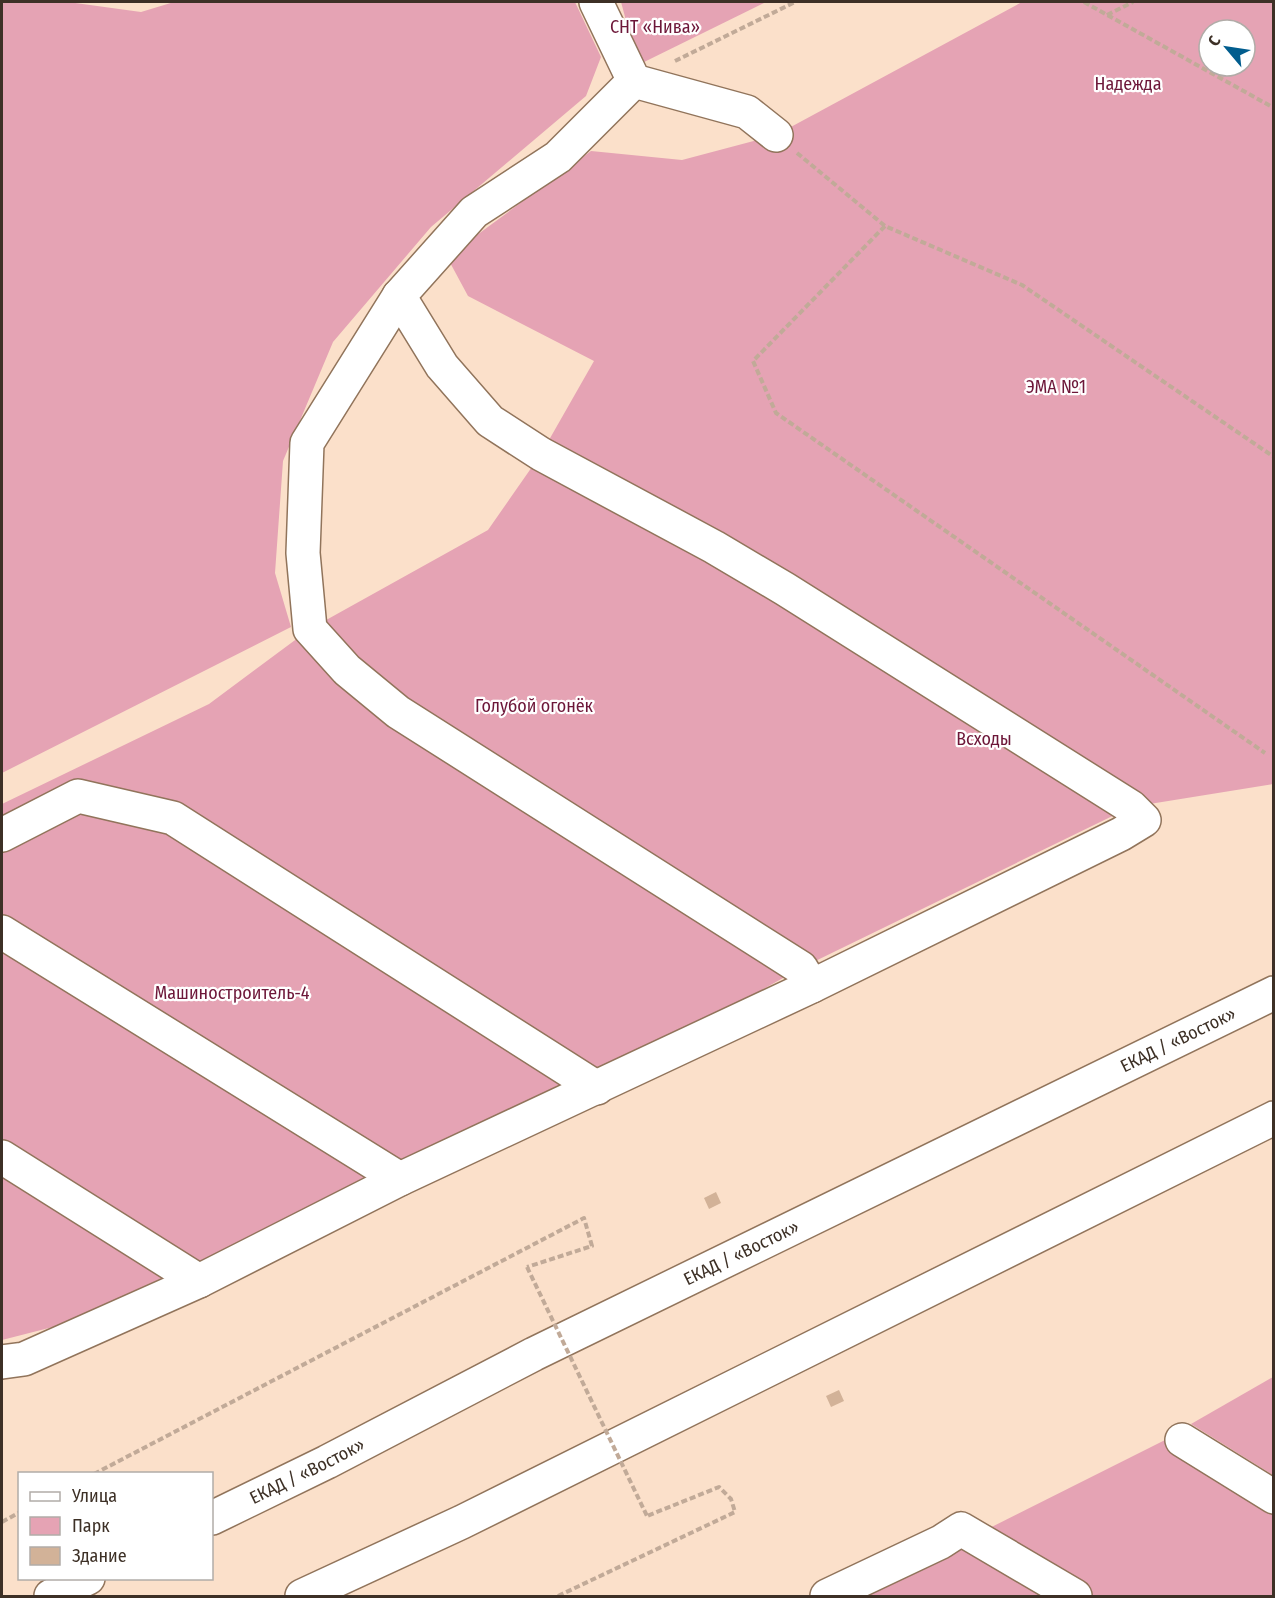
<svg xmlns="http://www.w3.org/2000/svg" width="1275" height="1598" font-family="'Fira Sans Condensed',sans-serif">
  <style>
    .green { fill: #e5a3b4; fill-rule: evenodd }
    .building { fill: #d2b298 }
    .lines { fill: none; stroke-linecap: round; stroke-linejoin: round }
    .minor-casing { stroke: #91745b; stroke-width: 36 }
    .highway-casing { stroke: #91745b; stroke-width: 36 }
    .path { stroke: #c1aa98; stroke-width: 4; stroke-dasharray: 6 3; stroke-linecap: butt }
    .minor { stroke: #fff; stroke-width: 33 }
    .highway { stroke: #fff; stroke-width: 33 }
    .path-bridge { stroke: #c1aa98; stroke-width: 4; stroke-dasharray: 6 3; stroke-linecap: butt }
    .labels { text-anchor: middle; stroke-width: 4.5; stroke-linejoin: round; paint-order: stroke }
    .park-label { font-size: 18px; fill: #6d1739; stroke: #fff }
    .street-label { font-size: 18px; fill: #3d3026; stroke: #fff }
  </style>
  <rect width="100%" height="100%" fill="#fbe0ca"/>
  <g class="green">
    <path d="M2 2H68L141 12 174 2H575L601 57 586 96 431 227 333 342 283 461 275 573 291 627 2 773Z"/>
    <path d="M621 2H766L638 65Z"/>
    <path d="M1022 2H1273V784L1131 807 801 968 699 1025 84 1319 2 1340V804L209 704 310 629 488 530 541 454 594 361 468 296 447 257 591 151 682 160 776 135ZM1209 30H1245V66H1209Z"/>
    <path d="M1273 1377V1475L1191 1424Z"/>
    <path d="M1181 1432 1273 1496V1596H854Z"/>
  </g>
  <g class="building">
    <path d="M716 1192 721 1203 709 1209 704 1198Z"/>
    <path d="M839 1390 844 1401 831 1407 826 1396Z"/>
  </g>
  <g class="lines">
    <defs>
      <g id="minor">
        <path d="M596 2 634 81 747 112 776 135"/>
        <path d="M399 296 307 443 303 553 310 629 347 670 398 712 801 968 812 986"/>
        <path d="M2 835 78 796 173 818 597 1088"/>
        <path d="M2 932 400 1179"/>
        <path d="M2 1157 199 1281"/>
        <path d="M2 1362 24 1359 199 1281 400 1179 812 986 1121 834 1144 820 1131 807 785 589 714 547 541 454 490 421 442 366 399 296 474 212 558 157 634 81"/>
        <path d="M1182 1440 1274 1497"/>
        <path d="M827 1596 941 1542 961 1529 1075 1596"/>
      </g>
      <g id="highway">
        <path id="s1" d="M212 1518 327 1462 534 1354 1274 993"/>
        <path d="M51 1596 88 1578"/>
        <path d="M302 1596 462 1522 1274 1118"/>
      </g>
    </defs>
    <use href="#minor" class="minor-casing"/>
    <use href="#highway" class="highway-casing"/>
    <g class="path">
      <path d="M1084 2 1274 108"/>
      <path d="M1107 15 1133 2"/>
      <path d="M675 61 795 2"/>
      <path d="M797 153 885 226 1022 285 1274 457"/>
      <path d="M885 226 753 361 776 413 1265 753"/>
      <path d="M94 1474 584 1218 592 1246 527 1267"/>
      <path d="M2 1522 20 1512"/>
      <path d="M558 1596 735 1512 731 1499 719 1487 647 1516"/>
    </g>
    <use href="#minor" class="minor"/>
    <use href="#highway" class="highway"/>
    <path class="path-bridge" d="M527 1267 647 1516"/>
  </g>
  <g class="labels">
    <g class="park-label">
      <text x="655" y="33">СНТ «Нива»</text>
      <text x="1128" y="90">Надежда</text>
      <text x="1056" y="393">ЭМА №1</text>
      <text x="534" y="712">Голубой огонёк</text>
      <text x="984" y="745">Всходы</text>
      <text x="232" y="999">Машиностроитель-4</text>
    </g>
    <g class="street-label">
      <text dy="6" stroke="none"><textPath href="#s1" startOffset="1078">ЕКАД / «Восток»</textPath></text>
      <text dy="6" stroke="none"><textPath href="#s1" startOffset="592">ЕКАД / «Восток»</textPath></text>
      <text dy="6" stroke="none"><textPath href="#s1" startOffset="106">ЕКАД / «Восток»</textPath></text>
    </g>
  </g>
  <rect width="1275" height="1598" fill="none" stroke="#3d3026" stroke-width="6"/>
  <rect x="18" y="1472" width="195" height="108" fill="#ffffff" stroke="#b1aca8" stroke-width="1.5"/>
  <rect x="30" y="1492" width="30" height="9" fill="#ffffff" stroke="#b1aca8" stroke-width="1.5"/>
  <text x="72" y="1502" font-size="18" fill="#3d3026">Улица</text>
  <rect x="30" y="1517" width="30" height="18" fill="#e5a3b4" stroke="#b1aca8" stroke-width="1.5"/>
  <text x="72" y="1532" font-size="18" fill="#3d3026">Парк</text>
  <rect x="30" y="1547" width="30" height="18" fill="#d2b298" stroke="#b1aca8" stroke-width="1.5"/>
  <text x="72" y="1562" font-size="18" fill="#3d3026">Здание</text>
  <g transform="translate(1227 48) rotate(299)"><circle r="28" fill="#ffffff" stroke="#b1aca8" stroke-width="1.5"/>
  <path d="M0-4.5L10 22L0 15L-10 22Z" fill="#015d8e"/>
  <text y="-9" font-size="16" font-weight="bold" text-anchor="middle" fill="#3d3026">С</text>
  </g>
</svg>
